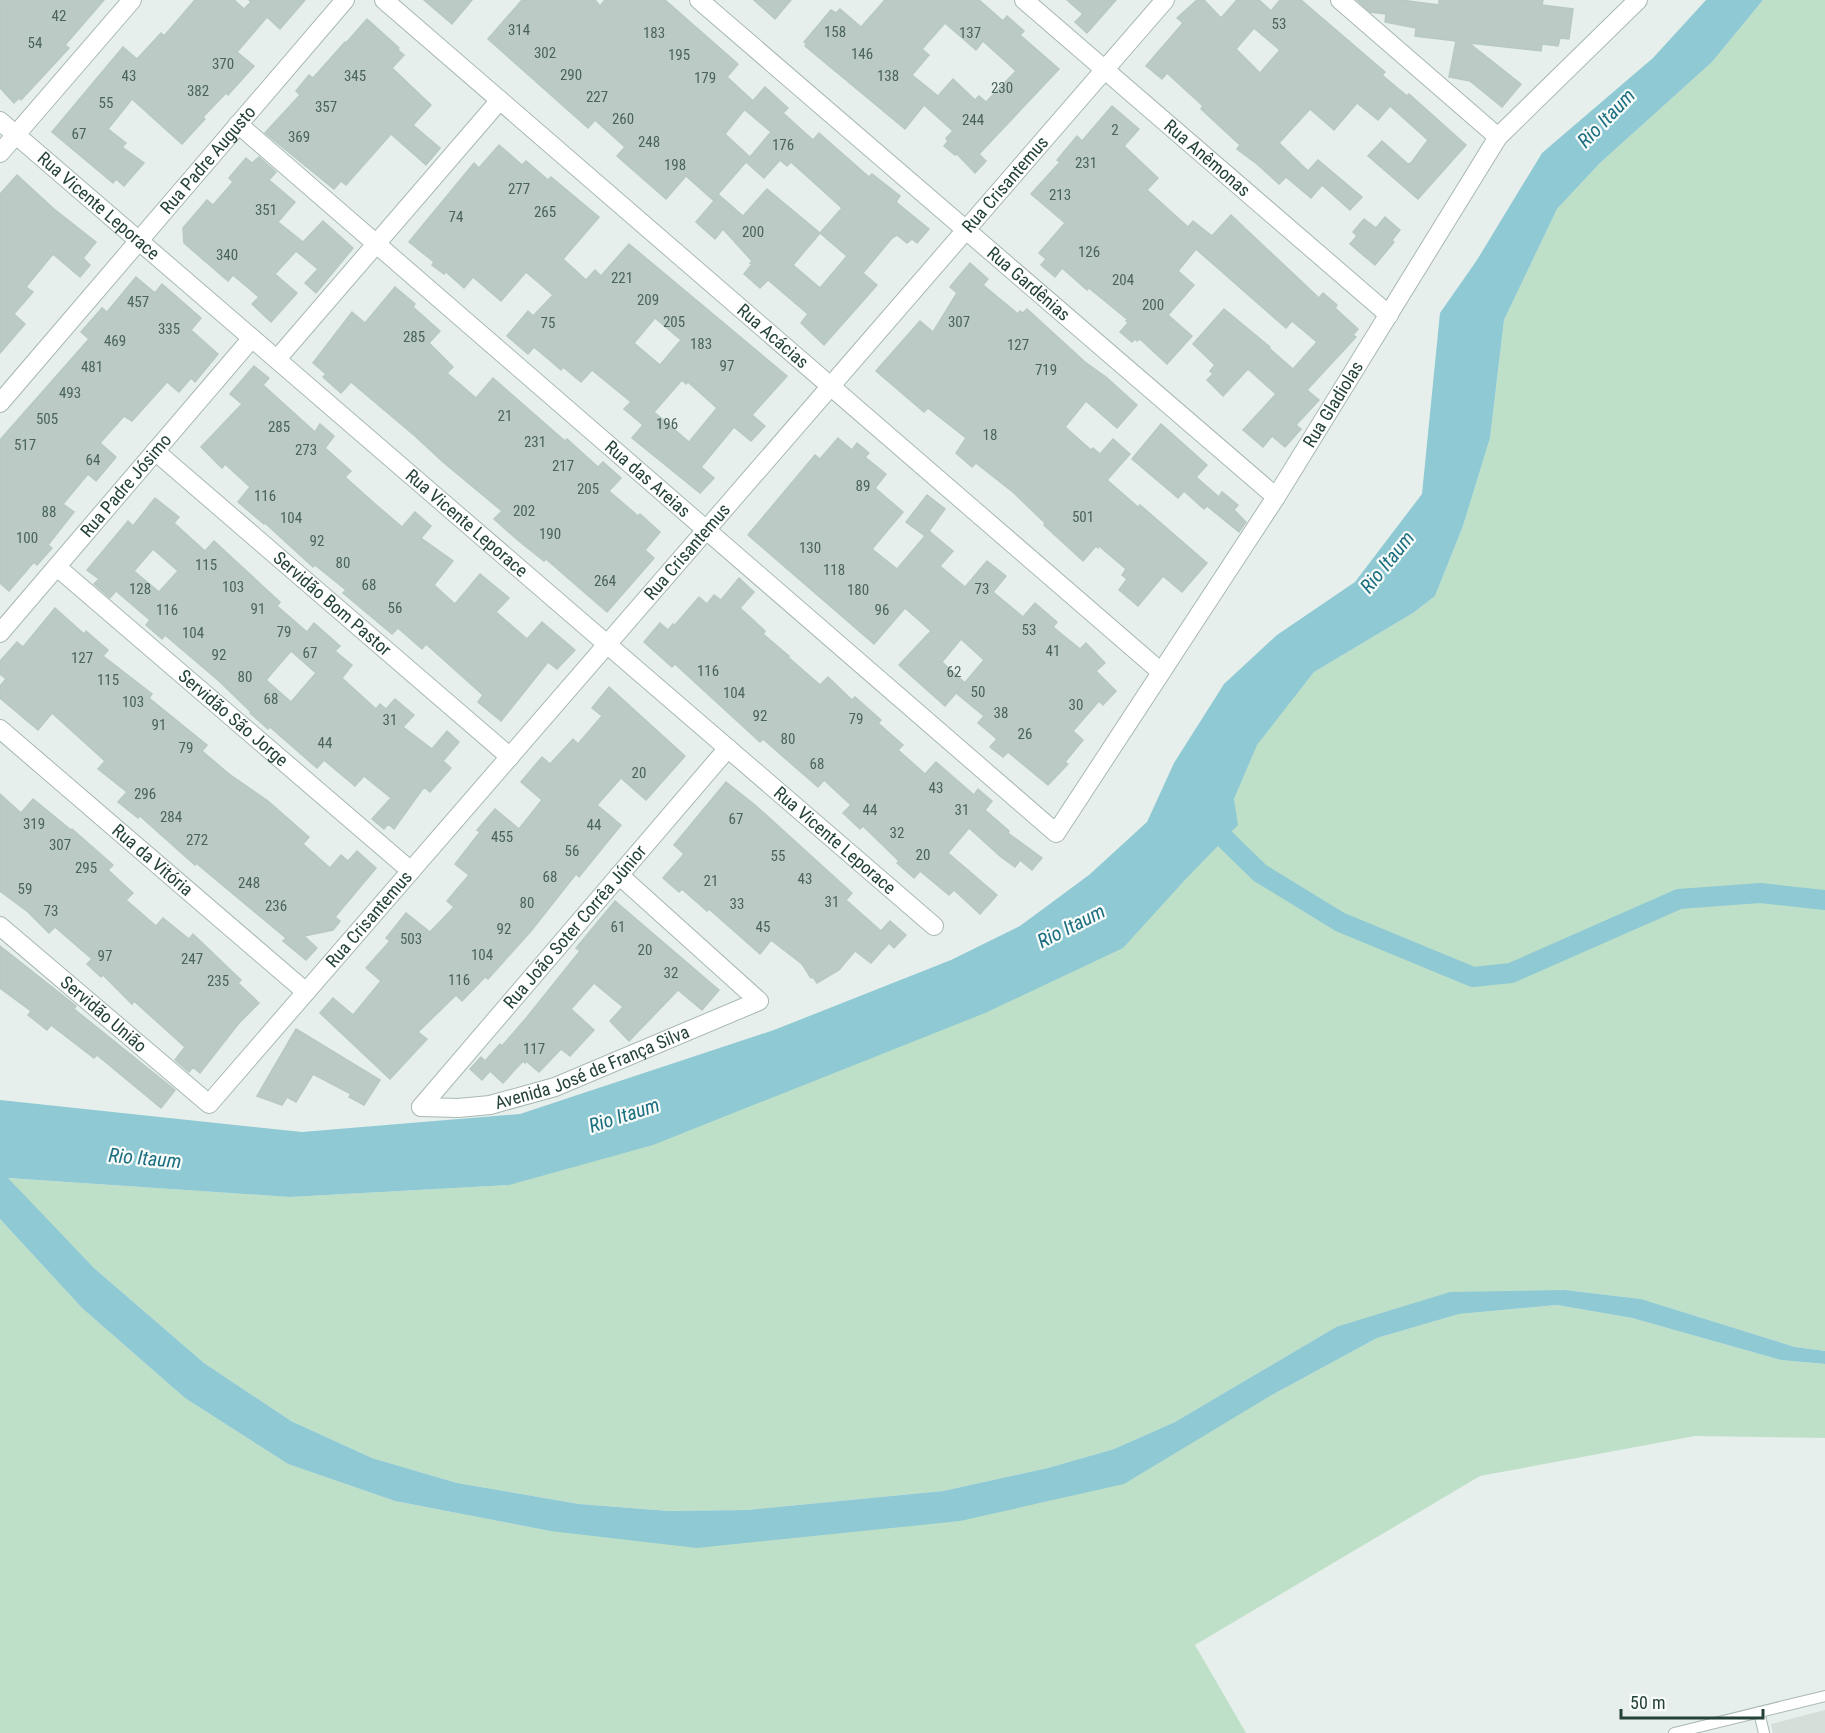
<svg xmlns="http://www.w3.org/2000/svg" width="1825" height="1733" font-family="'Roboto Condensed',sans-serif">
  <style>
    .built { fill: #d4dfda }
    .green { fill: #bfe0c8 }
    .water { fill: #8ec9d4 }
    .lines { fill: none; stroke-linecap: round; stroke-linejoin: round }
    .canal { stroke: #8ec9d4; stroke-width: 20 }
    .building { fill: #bbcac4; stroke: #b8c9c2; stroke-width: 1.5; fill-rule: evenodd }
    .service-casing { stroke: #a8b8b2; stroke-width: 12 }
    .minor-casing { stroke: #a8b8b2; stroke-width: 20 }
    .service { stroke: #fff; stroke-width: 10 }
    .minor { stroke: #fff; stroke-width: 18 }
    .labels { text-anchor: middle; stroke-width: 4.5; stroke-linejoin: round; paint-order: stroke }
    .number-label { font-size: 15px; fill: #4a645c }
    .street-label { font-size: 18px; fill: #24423a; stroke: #f7fbf9 }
    .water-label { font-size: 20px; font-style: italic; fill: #1c6f80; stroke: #f7fbf9 }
  </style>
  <rect width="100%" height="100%" fill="#e6efeb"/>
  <path class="built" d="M1825 1710V1733H1773L1771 1724Z"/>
  <g class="green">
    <path d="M1763 0H1825V1351L1795 1347 1641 1299 1565 1290 1336 1327 1175 1422 1114 1449 1048 1468 943 1491 747 1510 669 1511 579 1504 457 1483 372 1458 291 1421 204 1363 94 1268 7 1178 290 1197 509 1185 1184 881 1237 825 1234 799 1257 744 1314 672 1413 613 1435 596 1463 526 1490 438 1504 320 1557 209 1600 163 1712 62Z"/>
    <path d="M0 1219 82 1308 185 1398 288 1464 395 1501 550 1531 960 1521 1270 1396 1377 1338 1459 1314 1557 1305 1632 1318 1781 1360 1825 1364V1438L1695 1436 1480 1476 1195 1645 1246 1733H0Z"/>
  </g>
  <path class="water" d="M1706 0H1763L1712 62 1600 163 1557 209 1504 320 1490 438 1463 526 1435 596 1413 613 1314 672 1257 745 1234 799 1238 825 1184 881 1123 948 985 1013 653 1145 509 1185 290 1197 8 1178 94 1268 204 1363 291 1421 372 1458 457 1483 579 1504 669 1511 747 1510 943 1491 1048 1468 1114 1449 1175 1422 1336 1327 1450 1292 1565 1290 1641 1299 1795 1347 1825 1351V1364L1781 1360 1632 1318 1557 1305 1459 1314 1377 1338 1270 1396 1124 1484 960 1521 697 1548 550 1531 395 1501 288 1464 185 1398 82 1308 0 1219V1100L302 1132 520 1114 774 1030 951 960 1020 926 1089 875 1147 822 1174 763 1224 684 1277 635 1355 582 1422 494 1440 313 1477 260 1542 153 1653 58Z"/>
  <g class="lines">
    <path class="canal" d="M1224 838 1260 873 1340 922 1473 977 1511 973 1679 899 1760 893 1825 900"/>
  </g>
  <g class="building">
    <path d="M0 0H104L65 45 69 48 21 100 19 98 14 103 0 88Z"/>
    <path d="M195 0H234L244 9 251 2 249 0H305L280 29 267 17 237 52 254 66 228 95 226 93 203 117 205 119 182 144 132 99 108 129 126 143 122 147 144 163 124 186 116 179 113 183 52 132 123 47 137 59 161 33 164 36Z"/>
    <path d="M424 0H472L452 24Z"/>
    <path d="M522 0H595L600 6 605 0H665L738 64 727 77 752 100 725 134 750 157 771 132 745 110 765 87 788 108 783 113 813 140 819 133 869 177 872 174 900 196 896 202 929 229 917 243 912 239 907 243 897 235 892 238 863 273 877 285 824 345 801 323 808 314 768 280 760 288 744 274 752 264 750 263 752 261 723 229 715 239 696 222 719 195 743 216 767 189 820 233 793 265 820 288 847 256 820 233 842 208 791 162 787 166 780 160 764 178 746 162 713 200 686 176 666 199 617 156 625 147 595 120 588 128 488 39Z"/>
    <path d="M754 0H791L775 19Z"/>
    <path d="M885 0H979L1003 21 1007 16 1024 31 1020 35 1059 69 979 154 986 161 975 173 957 154 955 155 944 146 948 141 946 138 953 131 924 105 905 129 805 46 807 44 804 42 831 10 836 13 840 9 861 27ZM945 23 976 50 983 41 1016 71 986 102 979 96 975 100 953 79 938 96 912 75 929 55 922 49Z"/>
    <path d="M1067 0H1116L1087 33 1075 22 1083 14Z"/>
    <path d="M1197 0H1204L1221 18 1237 0H1259L1271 11 1280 0H1301L1385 72 1382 75 1407 96 1409 94 1466 145 1418 199 1368 156 1382 141 1408 164 1411 163 1428 140 1390 106 1378 120 1357 103 1334 130 1310 109 1279 143 1308 171 1318 160 1362 197 1350 210 1322 185 1311 198 1286 177 1279 184 1257 164 1237 149 1240 145 1201 109 1203 106 1167 73 1162 79 1146 66 1183 23 1177 18ZM1254 28 1280 50 1260 73 1236 49Z"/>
    <path d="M1357 0H1401L1439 5V0H1543L1542 5 1573 9 1569 39 1560 38 1558 46 1542 44 1541 51 1469 43 1521 84 1502 107 1470 81 1449 77 1456 41 1415 36 1416 28 1385 22 1386 14 1370 12Z"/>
    <path d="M367 19 399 48 398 50 404 55 392 68 431 105 413 125 440 148 426 165 391 134 346 185 341 181 334 189 265 133 300 95 296 91 309 75 313 78 345 42 346 43Z"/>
    <path d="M1112 106 1139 129 1124 146 1158 178 1147 190 1188 227 1193 221 1212 236 1231 215 1319 298 1323 293 1337 305 1335 308 1358 329 1353 335 1356 337 1307 390 1319 400 1296 425 1301 429 1285 447 1272 436 1263 447 1243 430 1276 394 1248 369 1223 396 1207 380 1213 374 1210 371 1215 365 1193 344 1224 309 1270 347 1269 348 1293 369 1317 342 1292 321 1286 328 1196 249 1178 271 1194 285 1168 315 1192 336 1167 364 1140 339 1137 341 1135 339 1132 342 1120 332 1128 323 1126 321 1128 320 1089 288 1087 290 1062 268 1055 277 1041 265 1046 259 1039 253 1065 223 1031 194 1060 162 1057 160 1077 136 1082 141Z"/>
    <path d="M499 145 522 165 526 161 548 180 551 177 599 217 563 259 586 280 595 270 601 276 629 244 787 376 752 415 765 426 751 441 734 427 701 467 714 478 700 493 632 438 643 425 624 409 631 402 592 370 581 382 563 367 561 370 534 347 528 354 507 336 528 311 533 316 553 295 526 272 501 301 473 277 464 288 446 272 444 274 432 265 434 262 409 242 474 163 479 168ZM655 318 681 340 660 365 634 343ZM682 380 686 384 688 382 717 408 689 442 654 412Z"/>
    <path d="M259 157 276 172 269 180 295 202 278 222 303 242 323 221 353 248 316 293 305 283 318 269 296 251 275 274 297 293 271 322 252 304 259 297 233 275 228 281 184 243 183 228 207 200 213 205 233 182 229 178 246 158 252 163Z"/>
    <path d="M17 175 54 209 96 242 83 258 90 265 80 277 53 254 26 287 33 292 14 314 25 324 0 353V194Z"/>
    <path d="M1385 217 1400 230 1392 240 1394 242 1375 265 1350 244 1357 236 1353 232 1364 219 1376 228Z"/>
    <path d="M970 263 988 279 983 285 1018 314 1020 311 1023 313 1027 309 1085 362 1106 377 1137 405 1117 428 1086 401 1065 427 1091 450 1093 448 1100 454 1113 439 1130 454 1107 480 1138 507 1140 505 1207 563 1182 592 1163 576 1138 606 1119 590 1127 579 1122 575 1126 569 1099 546 1098 548 1096 546 1083 561 1044 525 1045 523 1014 493 976 463 972 467 956 453 966 438 928 408 924 412 876 371 920 321 933 332 957 293 950 287Z"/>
    <path d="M136 277 155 293 162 284 201 318 191 330 218 354 195 382 191 378 179 392 167 382 132 421 124 416 100 443 116 457 96 481 88 474 63 504 74 512 48 545 52 548 37 565 34 562 9 591 0 583V440L89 339 81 332 102 308 107 312Z"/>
    <path d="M395 287 415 304 413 307 440 331 429 343 453 367 447 373 476 398 493 378 565 441 567 439 598 467 603 462 621 478 609 491 638 516 640 514 660 532 645 550 654 558 607 612 546 559 544 561 520 542 494 519 502 511 443 462 415 436 351 382 341 393 323 377 326 374 313 363 352 312 365 323Z"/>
    <path d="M254 366 269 378 263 385 315 432 320 424 334 436 325 448 351 471 345 477 374 503 402 527 415 512 431 526 421 538 453 561 434 585 455 604 480 574 509 598 496 612 527 639 542 622 575 650 557 669 548 662 501 721 478 702 483 695 426 644 422 649 398 628 392 634 343 593 346 590 315 565 313 567 265 523 264 524 238 502 250 487 225 464 222 468 201 447 242 404 230 394Z"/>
    <path d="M1161 424 1207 465 1196 477 1219 497 1222 492 1238 505 1234 510 1246 522 1239 532 1207 506 1204 509 1184 491 1178 498 1132 459Z"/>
    <path d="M838 438 852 450 857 443 869 453 865 457 886 474 875 488 903 512 872 549 897 569 925 536 906 522 927 495 945 509 929 531 953 551 940 566 965 587 987 561 1006 576 993 592 1023 617 1035 603 1057 622 1053 627 1080 649 1086 643 1105 663 1096 671 1116 691 1103 705 1099 701 1073 731 1083 740 1065 762 1068 764 1048 785 1008 752 1003 757 990 747 997 739 978 723 984 716 956 693 945 706 899 665 931 631 905 608 874 644 748 535 815 455 820 459ZM961 639 984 660 957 692 965 683 942 662Z"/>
    <path d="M155 498 179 517 174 523 205 551 214 541 280 602 277 606 307 632 314 623 340 646 335 651 352 665 342 678 376 709 380 704 386 709 395 699 414 715 403 727 432 749 447 731 459 742 443 761 451 768 430 792 424 787 394 829 388 824 384 829 372 819 391 798 364 776 355 786 324 760 317 768 270 727 268 729 250 713 251 712 219 681 165 635 162 639 146 625 150 620 116 591 110 598 94 584 99 579 87 570 128 521 133 526ZM153 549 178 571 159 592 134 571ZM291 651 316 673 291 702 266 680Z"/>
    <path d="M739 578 754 592 740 608 765 631 763 634 789 656 788 657 820 685 828 677 852 700 855 697 881 720 878 723 903 745 898 750 925 774 936 762 974 795 978 789 992 801 985 810 1009 831 1008 833 1042 858 1032 870 1020 860 1015 867 1001 857 969 828 948 853 997 895 980 914 954 890 949 895 920 871 914 878 897 863 899 861 863 826 860 829 843 813 851 805 824 780 818 787 763 739 760 742 675 664 672 667 644 642 660 623 668 630 673 624 675 625 699 597 707 604 714 595 721 600Z"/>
    <path d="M55 608 84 634 86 631 108 650 103 656 152 694 149 698 207 745 202 751 229 774 268 801 309 837 303 844 330 868 341 855 348 861 357 851 376 868 335 917 340 921 333 930 304 936 317 948 306 960 283 941 286 938 196 863 195 865 140 816 138 818 118 802 127 792 98 769 105 761 52 713 38 730 0 698V686L6 679 0 674V661L17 642 23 647Z"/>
    <path d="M609 687 685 756 646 800 621 778 597 805 621 825 579 877 576 874 531 931 488 979 485 977 462 1001 456 995 418 1032 427 1039 390 1079 320 1013 333 998 353 1015 381 981 366 968 390 941 386 938 406 913 430 932 454 907 447 901 469 875 455 864 480 832 477 830 495 809 519 829 542 800 521 782 542 757 550 764 573 739 578 744 602 716 592 708Z"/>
    <path d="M726 782 755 805 852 893 846 900 881 931 890 921 906 935 894 948 889 943 871 963 855 951 839 970 817 983 813 977 811 978 802 964 771 940 760 954 709 909 707 911 682 889 679 892 663 878 684 854 674 845Z"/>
    <path d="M0 794 21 813 33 799 71 830 72 829 113 865 108 870 133 893 126 900 156 926 163 918 189 939 193 934 241 980 238 983 259 1003 239 1023 200 1073 193 1067 189 1072 175 1060 185 1047 134 1001 132 1004 103 975 101 977 87 964 92 959 55 927 49 933 28 912 0 891Z"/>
    <path d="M615 901 719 990 702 1010 678 990 629 1041 610 1021 623 1007 594 983 571 1009 594 1030 570 1056 561 1049 539 1072 526 1061 525 1063 523 1061 503 1083 490 1071 482 1080 470 1069 481 1057 485 1061 500 1044 502 1046 527 1017 580 951 576 948Z"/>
    <path d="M0 946 76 1006 74 1009 175 1090 161 1108 97 1055 94 1058 51 1025 47 1030 28 1015 31 1011 0 988Z"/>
    <path d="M296 1029 380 1080 364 1105 349 1097 351 1094 313 1074 296 1102 287 1097 282 1105 257 1096Z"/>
  </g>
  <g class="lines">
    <defs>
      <g id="service">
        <path d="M1759 1712 1764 1733"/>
        <path d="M1674 1733 1825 1696"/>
      </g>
      <g id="minor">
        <path id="s1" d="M384 0 1161 672"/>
        <path id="s2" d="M699 0 1276 497"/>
        <path id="s3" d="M1024 0 1389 315"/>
        <path d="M1340 0 1498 137"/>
        <path id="s4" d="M0 121 934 926"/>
        <path id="s5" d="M238 124 1056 833 1276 497 1498 137 1638 0"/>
        <path d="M0 153 132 0"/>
        <path d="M277 359 500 100"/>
        <path id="s6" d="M0 403 345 0"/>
        <path id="s7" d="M155 451 510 757"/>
        <path id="s8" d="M57 567 411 871"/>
        <path id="s9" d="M0 633 252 338"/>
        <path id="s10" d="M0 729 306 992"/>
        <path id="s11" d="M0 926 209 1104 1165 0"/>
        <path id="s12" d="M421 1107 458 1108 490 1105 555 1087 759 1001 619 875"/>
        <path id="s13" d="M421 1107 728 748"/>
      </g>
    </defs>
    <use href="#service" class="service-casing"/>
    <use href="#minor" class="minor-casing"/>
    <use href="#service" class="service"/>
    <use href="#minor" class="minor"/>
  </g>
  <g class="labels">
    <g class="number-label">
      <text x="59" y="21">42</text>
      <text x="1279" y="29">53</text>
      <text x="519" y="35">314</text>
      <text x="835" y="37">158</text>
      <text x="654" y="38">183</text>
      <text x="970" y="38">137</text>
      <text x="35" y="48">54</text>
      <text x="545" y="58">302</text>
      <text x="862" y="59">146</text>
      <text x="679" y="60">195</text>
      <text x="223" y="69">370</text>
      <text x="571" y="80">290</text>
      <text x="129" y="81">43</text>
      <text x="355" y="81">345</text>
      <text x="888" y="81">138</text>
      <text x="705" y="83">179</text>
      <text x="1002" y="93">230</text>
      <text x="198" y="96">382</text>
      <text x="597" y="102">227</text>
      <text x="106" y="108">55</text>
      <text x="326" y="112">357</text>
      <text x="623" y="124">260</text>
      <text x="973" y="125">244</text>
      <text x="1115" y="135">2</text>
      <text x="79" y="139">67</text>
      <text x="299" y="142">369</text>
      <text x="649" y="147">248</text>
      <text x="783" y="150">176</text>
      <text x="1086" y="168">231</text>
      <text x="675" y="170">198</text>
      <text x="519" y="194">277</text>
      <text x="1060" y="200">213</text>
      <text x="266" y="215">351</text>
      <text x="545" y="217">265</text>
      <text x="456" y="222">74</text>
      <text x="753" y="237">200</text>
      <text x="1089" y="257">126</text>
      <text x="227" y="260">340</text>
      <text x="622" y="283">221</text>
      <text x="1123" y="285">204</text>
      <text x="648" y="305">209</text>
      <text x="138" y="307">457</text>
      <text x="1153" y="310">200</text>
      <text x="674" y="327">205</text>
      <text x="959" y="327">307</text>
      <text x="548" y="328">75</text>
      <text x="169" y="334">335</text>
      <text x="414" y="342">285</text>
      <text x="115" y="346">469</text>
      <text x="701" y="349">183</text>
      <text x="1018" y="350">127</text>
      <text x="727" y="371">97</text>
      <text x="92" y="372">481</text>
      <text x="1046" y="375">719</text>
      <text x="70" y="398">493</text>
      <text x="505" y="421">21</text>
      <text x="47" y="424">505</text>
      <text x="667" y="429">196</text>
      <text x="279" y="432">285</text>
      <text x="990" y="440">18</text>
      <text x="535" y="447">231</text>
      <text x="25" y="450">517</text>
      <text x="306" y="455">273</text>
      <text x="93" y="465">64</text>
      <text x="563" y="471">217</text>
      <text x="863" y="491">89</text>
      <text x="588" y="494">205</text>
      <text x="265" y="501">116</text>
      <text x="524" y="516">202</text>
      <text x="49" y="517">88</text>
      <text x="1083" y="522">501</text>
      <text x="291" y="523">104</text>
      <text x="550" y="539">190</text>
      <text x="27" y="543">100</text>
      <text x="317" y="546">92</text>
      <text x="810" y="553">130</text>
      <text x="343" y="568">80</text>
      <text x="206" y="570">115</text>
      <text x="834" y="575">118</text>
      <text x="605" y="586">264</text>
      <text x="369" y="590">68</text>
      <text x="233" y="592">103</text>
      <text x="140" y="594">128</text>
      <text x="982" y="594">73</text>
      <text x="858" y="595">180</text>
      <text x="395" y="613">56</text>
      <text x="258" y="614">91</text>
      <text x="167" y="615">116</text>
      <text x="882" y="615">96</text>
      <text x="1029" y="635">53</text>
      <text x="284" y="637">79</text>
      <text x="193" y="638">104</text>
      <text x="1053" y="656">41</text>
      <text x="310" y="658">67</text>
      <text x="219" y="660">92</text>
      <text x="82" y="663">127</text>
      <text x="708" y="676">116</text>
      <text x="954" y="677">62</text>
      <text x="245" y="682">80</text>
      <text x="108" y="685">115</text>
      <text x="978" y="697">50</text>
      <text x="734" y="698">104</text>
      <text x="271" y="704">68</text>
      <text x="133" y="707">103</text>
      <text x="1076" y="710">30</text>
      <text x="1001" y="718">38</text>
      <text x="760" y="721">92</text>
      <text x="856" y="724">79</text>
      <text x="390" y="725">31</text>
      <text x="159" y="730">91</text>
      <text x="1025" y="739">26</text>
      <text x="788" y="744">80</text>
      <text x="325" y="748">44</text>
      <text x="186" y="753">79</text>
      <text x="817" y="769">68</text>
      <text x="639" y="778">20</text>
      <text x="936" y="793">43</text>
      <text x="145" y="799">296</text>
      <text x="870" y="815">44</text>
      <text x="962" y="815">31</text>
      <text x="171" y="822">284</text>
      <text x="736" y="824">67</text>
      <text x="34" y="829">319</text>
      <text x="594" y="830">44</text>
      <text x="897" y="838">32</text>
      <text x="502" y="842">455</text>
      <text x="197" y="845">272</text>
      <text x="60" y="850">307</text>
      <text x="572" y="856">56</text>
      <text x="923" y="860">20</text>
      <text x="778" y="861">55</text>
      <text x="86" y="873">295</text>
      <text x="550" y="882">68</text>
      <text x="805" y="884">43</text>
      <text x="711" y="886">21</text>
      <text x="249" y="888">248</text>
      <text x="25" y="894">59</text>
      <text x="832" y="907">31</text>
      <text x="527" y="908">80</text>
      <text x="737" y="909">33</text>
      <text x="276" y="911">236</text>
      <text x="51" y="916">73</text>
      <text x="618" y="932">61</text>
      <text x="763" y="932">45</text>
      <text x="504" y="934">92</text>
      <text x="411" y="944">503</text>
      <text x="645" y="955">20</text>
      <text x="482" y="960">104</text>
      <text x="105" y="961">97</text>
      <text x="192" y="964">247</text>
      <text x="671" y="978">32</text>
      <text x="459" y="985">116</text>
      <text x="218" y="986">235</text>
      <text x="534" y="1054">117</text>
    </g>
    <g class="street-label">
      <text dy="6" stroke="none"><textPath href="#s3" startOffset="242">Rua Anêmonas</textPath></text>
      <text dy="6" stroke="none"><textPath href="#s6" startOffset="320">Rua Padre Augusto</textPath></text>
      <text dy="6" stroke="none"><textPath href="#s11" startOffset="1491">Rua Crisantemus</textPath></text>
      <text dy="6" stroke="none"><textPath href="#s4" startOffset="130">Rua Vicente Leporace</textPath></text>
      <text dy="6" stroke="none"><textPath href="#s2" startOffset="435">Rua Gardênias</textPath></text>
      <text dy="6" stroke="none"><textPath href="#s1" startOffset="514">Rua Acácias</textPath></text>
      <text dy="6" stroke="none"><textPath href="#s5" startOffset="1593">Rua Gladiolas</textPath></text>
      <text dy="6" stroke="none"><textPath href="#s5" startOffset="542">Rua das Areias</textPath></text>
      <text dy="6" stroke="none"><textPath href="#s9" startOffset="194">Rua Padre Jósimo</textPath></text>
      <text dy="6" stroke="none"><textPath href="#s4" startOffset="616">Rua Vicente Leporace</textPath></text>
      <text dy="6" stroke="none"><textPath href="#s11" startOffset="1005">Rua Crisantemus</textPath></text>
      <text dy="6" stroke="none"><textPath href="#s7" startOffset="234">Servidão Bom Pastor</textPath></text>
      <text dy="6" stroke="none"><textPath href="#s8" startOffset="232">Servidão São Jorge</textPath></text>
      <text dy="6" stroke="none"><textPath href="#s4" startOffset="1102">Rua Vicente Leporace</textPath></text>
      <text dy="6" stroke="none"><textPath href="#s10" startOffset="201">Rua da Vitória</textPath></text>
      <text dy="6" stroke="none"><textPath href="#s11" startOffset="519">Rua Crisantemus</textPath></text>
      <text dy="6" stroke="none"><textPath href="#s13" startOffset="237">Rua João Soter Corrêa Júnior</textPath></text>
      <text dy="6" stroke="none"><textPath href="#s11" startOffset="136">Servidão União</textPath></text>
      <text dy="6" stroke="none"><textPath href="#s12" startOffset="178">Avenida José de França Silva</textPath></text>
    </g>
    <g class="water-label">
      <text transform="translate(1606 118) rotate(-46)" y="7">Rio Itaum</text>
      <text transform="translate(1387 562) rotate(-51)" y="7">Rio Itaum</text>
      <text transform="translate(1071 926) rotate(-27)" y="7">Rio Itaum</text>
      <text transform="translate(624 1115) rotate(-18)" y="7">Rio Itaum</text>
      <text transform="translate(145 1158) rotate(5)" y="7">Rio Itaum</text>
    </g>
  </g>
  <path d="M1621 1709v9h142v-9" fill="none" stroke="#24423a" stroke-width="3"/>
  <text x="1630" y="1709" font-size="18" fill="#24423a" stroke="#f7fbf9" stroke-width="4.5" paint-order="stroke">50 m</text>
</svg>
